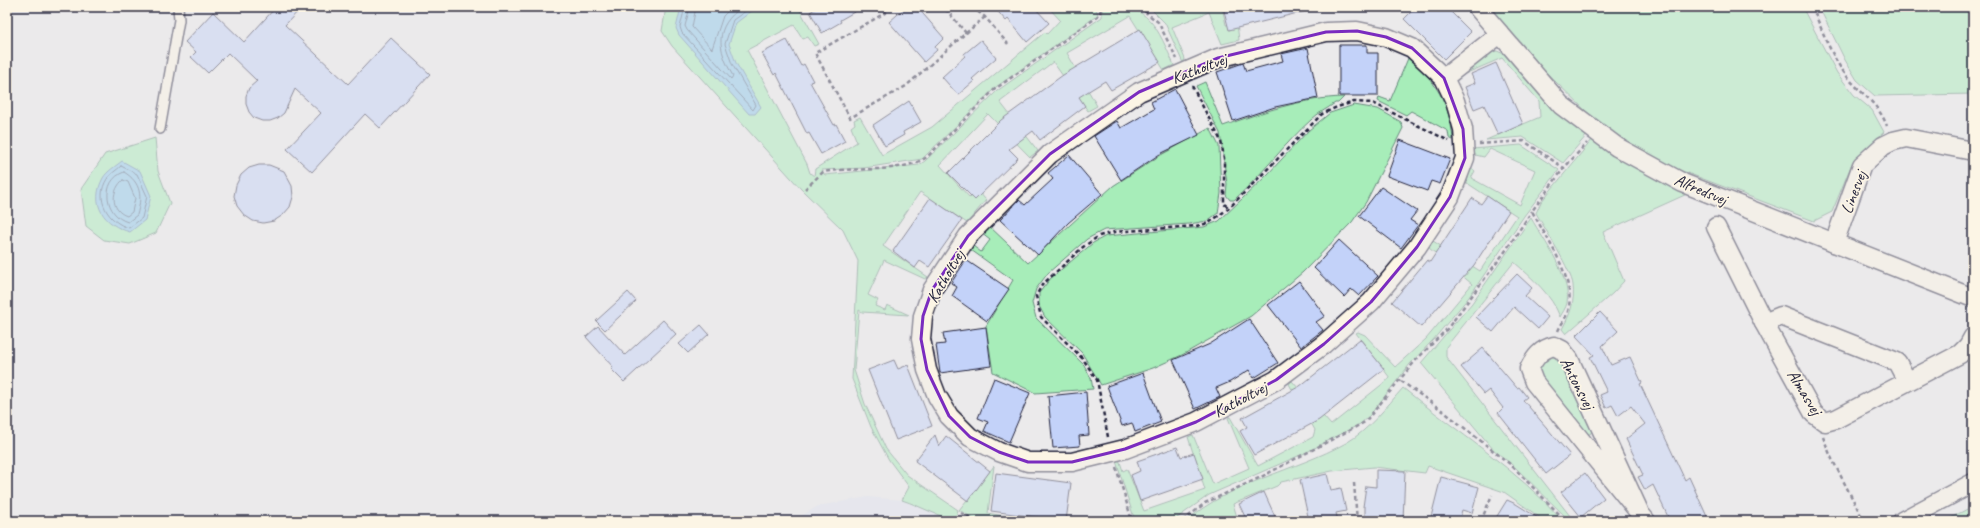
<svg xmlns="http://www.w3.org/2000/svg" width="1980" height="528" font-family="Caveat,sans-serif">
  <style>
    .built { fill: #dfe3ef }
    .green { fill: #a7edb9; stroke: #64887a }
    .water { fill: #8bc8eb; stroke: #6186a5 }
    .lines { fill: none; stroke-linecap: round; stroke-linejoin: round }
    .shore { stroke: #4c6481; stroke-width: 1 }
    .building { fill: #c3d2f9; stroke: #22223b }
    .service-casing { stroke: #22223b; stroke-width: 12 }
    .minor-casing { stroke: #22223b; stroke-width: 21 }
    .path { stroke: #22223b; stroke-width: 2.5; stroke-dasharray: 4 3; stroke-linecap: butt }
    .service { stroke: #fcf5e5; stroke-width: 9 }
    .minor { stroke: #fcf5e5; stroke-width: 18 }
    .marked { fill: none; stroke: #7b2cbf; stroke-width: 3; stroke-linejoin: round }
    .labels { text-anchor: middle; stroke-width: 3.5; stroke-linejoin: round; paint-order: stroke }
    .street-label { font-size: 17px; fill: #22223b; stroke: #fcf5e5 }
  </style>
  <rect width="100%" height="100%" fill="#ebeaeb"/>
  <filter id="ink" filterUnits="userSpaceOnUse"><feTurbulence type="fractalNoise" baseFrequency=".025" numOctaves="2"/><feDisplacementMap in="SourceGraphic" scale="8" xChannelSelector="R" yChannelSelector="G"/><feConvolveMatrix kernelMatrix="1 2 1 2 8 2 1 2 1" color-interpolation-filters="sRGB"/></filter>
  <g filter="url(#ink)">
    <path class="built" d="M868 497 902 500 919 505 956 521H793L818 506Z"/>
    <g class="green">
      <path d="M666 7H798L819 44 814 46 808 37 803 39 794 25 747 50 807 164 810 173 814 176 815 169 857 142 851 127 855 124 854 120 860 117 882 155 932 127 1045 32 1047 34 1060 20 1048 7 1096 8 1098 15 996 87 922 159 864 168 822 170 825 175 919 165 925 161 997 91 1102 17V8C1149 0 1158 30 1174 65L1164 70 1130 16 1067 53 1097 106 1088 111 1053 62 1000 102 1038 151 1030 157 988 114 940 165 970 198 978 191 986 200 967 223 920 192 883 246 928 277 925 279 884 260 868 295 878 300 875 306 885 310 887 305 909 315 862 312 859 310 854 370 865 404 886 449 907 475 958 510 956 516 964 521C945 521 921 506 902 500L909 487 889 460 871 427 852 379 858 261 843 230 801 189 672 46 662 31Z"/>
      <path d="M1149 7H1222L1226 25 1237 24 1239 40 1222 44 1209 12 1172 27 1185 59 1183 63 1165 23Z"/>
      <path d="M1488 7H1802L1837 73 1854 95 1872 110 1884 132 1853 161 1832 212 1814 221 1669 166 1612 132 1586 111 1527 54Z"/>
      <path d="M1819 7H1973V94L1875 96 1857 80 1845 60Z"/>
      <path d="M1497 51 1504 54 1539 94 1587 135 1563 163 1523 137 1486 140 1540 117 1539 101 1502 58 1460 76 1482 55Z"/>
      <path d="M1409 56C1435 82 1450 102 1453 140L1449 138 1448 131 1411 111 1406 115 1378 101 1379 97 1390 101Z"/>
      <path d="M1205 82 1223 126C1263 112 1302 98 1344 97L1338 103H1335C1327 109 1318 113 1312 119 1284 144 1262 175 1234 200H1230L1226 195 1227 184 1220 133 1196 86Z"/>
      <path d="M1354 105 1378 109 1401 122 1403 128 1366 202 1352 222 1303 272 1251 316 1182 355 1153 368 1101 385 1082 353 1045 317 1039 306V293L1051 278 1093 243 1106 236 1204 227 1219 221 1267 175 1309 130 1330 113Z"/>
      <path d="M1210 128 1219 146 1221 193 1218 213 1207 221 1189 224 1104 230 1087 239 1048 273 1036 289 1032 303 1036 318 1084 365 1091 378 1093 389 1035 393 993 372 986 326 1013 280 971 250 973 246 981 252 990 240 981 233 988 225 1028 263 1113 186 1159 156Z"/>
      <path d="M155 138 158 171 170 203 156 233 130 244 104 240 86 226 81 189 105 154Z"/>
      <path d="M1592 140 1643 171 1687 194 1603 232 1624 281 1613 293 1566 334 1562 329C1570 315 1575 302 1573 285 1572 272 1544 227 1536 213L1541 202Z"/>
      <path d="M1521 145 1559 170 1524 216 1469 297 1433 340 1410 364 1370 415 1360 424 1305 453 1209 495 1173 521H1135L1116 461 1119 459 1123 471 1127 469 1144 511 1205 490 1188 437 1193 435 1213 484 1249 468 1228 418 1230 417 1258 466 1313 437 1315 430 1289 384 1292 381 1331 425 1390 378 1356 333 1358 332 1365 335 1395 367 1426 339 1472 284 1429 248 1433 241 1480 271 1517 216 1467 183 1470 167 1475 171 1471 178 1520 205 1535 170 1490 149 1484 157 1471 154 1472 149Z"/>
      <path d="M1531 218C1544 241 1571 276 1567 303 1566 308 1562 313 1560 317 1552 295 1532 278 1514 262L1446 347V357L1574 521H1570L1517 469 1493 449 1421 363 1472 303Z"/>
      <path d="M1554 355 1560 360 1594 428 1590 434H1585L1542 380 1537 370 1542 358Z"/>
      <path d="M1403 388C1457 432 1517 469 1563 521H1545L1504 492 1428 466 1425 473 1374 467 1332 471 1281 482 1277 486 1233 504 1237 517 1229 521H1186C1231 482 1295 471 1346 443 1369 430 1386 407 1403 388Z"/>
      <path d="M994 466 988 513 1029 521H978L959 510Z"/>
      <path d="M1973 506V521H1945Z"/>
    </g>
    <g class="water">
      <path d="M681 7H757L736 23 729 44 736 63 761 107 755 114H749L679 35 676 28Z"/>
      <path d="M122 161 140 171 151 196 145 220 130 232C104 225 89 204 103 178 107 171 116 166 122 161Z"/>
    </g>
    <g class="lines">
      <g class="shore">
        <path d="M685 7 680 27 682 33 753 110 756 105 732 64 725 44 733 20 751 7"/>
        <path d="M690 7 685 26 687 30 731 79 733 76C717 48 714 27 742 7"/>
        <path d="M696 7 692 27 712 49 723 16 732 7"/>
        <path d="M121 166 137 174 147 196 142 218 129 228C108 222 94 199 107 179 110 174 117 170 121 166Z"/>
        <path d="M124 172C142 183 142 197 137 215L128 222C105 216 99 181 124 172Z"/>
        <path d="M123 180 128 182 135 198 132 212 127 216C109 210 112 189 123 180Z"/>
      </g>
    </g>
    <g class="building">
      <path d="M276 7H302L285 25 348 84 391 38 430 74 380 128 365 114 312 172 287 149 321 113 295 89 284 113 278 118 270 121H262L254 118 249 112 246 104V96L249 88 257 81 228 53 208 73 191 57 196 52 185 42 213 12 244 42Z"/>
      <path d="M818 7H863L840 20 841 22 822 33 810 12Z"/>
      <path d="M906 7H917L944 38 935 47 937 50 924 62 889 22Z"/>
      <path d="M994 7H1034L1049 23 1027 42 1008 19 1006 21Z"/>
      <path d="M1223 7H1305L1306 11 1229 30Z"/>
      <path d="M1416 7H1446L1471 32 1444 59 1404 19Z"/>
      <path d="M1140 29 1160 62 1111 90 1105 81 1079 97 1085 106 1040 140 1033 131 1009 149 1018 158 975 200 948 173 1001 120 1063 75Z"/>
      <path d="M787 40 801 66 804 64 813 81 810 82 834 125 836 124 845 141 821 154 809 133 807 134 776 73 774 75 762 53Z"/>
      <path d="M981 40 996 58 972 79 974 81 958 95 942 77 965 56 964 54Z"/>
      <path d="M1339 45H1367V53H1378V96H1339Z"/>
      <path d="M1308 48 1318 98 1275 107 1233 121 1217 72 1243 63 1246 71 1283 61 1281 54Z"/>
      <path d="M1496 63 1523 124 1498 135 1484 105 1474 109 1465 87 1475 83 1471 74Z"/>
      <path d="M1175 89 1199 135 1160 154 1121 180 1094 136 1117 121 1121 128 1154 109 1151 102Z"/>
      <path d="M909 101 921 122 903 132 904 135 885 146 873 125Z"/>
      <path d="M1400 140 1450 159 1440 184 1431 181 1427 191 1387 176Z"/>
      <path d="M1069 155 1102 194 1068 223 1038 255 1000 220 1019 200 1025 205 1053 179 1048 173Z"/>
      <path d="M259 165H269L284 171 292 186 293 197 290 207 283 215 274 221 263 223 253 221 244 215 237 206 234 196 236 185 241 175 249 168Z"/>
      <path d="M1381 187 1417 211 1410 220 1418 225 1401 248 1359 216Z"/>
      <path d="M1487 196 1509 211 1474 265 1421 327 1392 302 1427 260 1430 262 1472 198 1481 204Z"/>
      <path d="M930 198 962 220 929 267 920 261 915 268 893 251Z"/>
      <path d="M1339 240 1378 276 1359 296 1351 289 1344 297 1314 268Z"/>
      <path d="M966 260 1009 289 987 321 952 296 957 287 951 283Z"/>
      <path d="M1517 274 1532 288 1525 296 1548 317 1538 329 1514 307 1493 332 1476 317Z"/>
      <path d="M1299 281 1325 316 1316 322 1323 330 1301 347 1268 305Z"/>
      <path d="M628 292 636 301 605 330 596 321Z"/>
      <path d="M1600 312 1618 331 1602 346 1611 365 1630 357 1642 383 1640 384 1685 480 1689 477 1709 521H1670L1653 485 1645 490 1638 477 1643 475 1626 439 1645 424 1631 406 1618 416 1612 405 1606 408 1600 395 1607 392 1590 357 1594 355 1576 336Z"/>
      <path d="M1249 319 1278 363 1254 378 1249 370 1230 382 1216 388 1220 397 1195 409 1173 360 1210 344Z"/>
      <path d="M663 320 676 334 624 382 611 369 613 367 586 337 598 326 625 355Z"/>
      <path d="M701 325 709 334 688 353 679 344Z"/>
      <path d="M986 327 991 366 940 373 936 345 945 344 943 333Z"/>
      <path d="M1360 339 1384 369 1319 420 1254 455 1240 431 1247 427 1242 418 1300 386Z"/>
      <path d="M1483 348 1517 388 1519 387 1527 397 1523 400 1570 455 1546 474 1498 413 1503 408 1489 390 1484 394 1461 367Z"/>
      <path d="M894 360 898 369 908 365 932 426 896 440 868 370Z"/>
      <path d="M1143 373 1161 422 1135 432 1132 423 1122 426 1107 386Z"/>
      <path d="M994 378 1030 393 1009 442 984 431 988 422 978 418Z"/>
      <path d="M1086 392 1089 435 1079 436 1080 446 1053 448 1048 396Z"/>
      <path d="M935 435 939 446 946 436 990 471 968 501 915 461Z"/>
      <path d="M1177 447 1181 457 1194 453 1203 479 1140 501 1131 475 1140 471 1137 461Z"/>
      <path d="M1376 470 1405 471 1403 521H1365V507H1363L1366 486 1376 487Z"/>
      <path d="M996 473 1071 483 1066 521 991 511Z"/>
      <path d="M1585 473 1604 498 1581 517 1561 492Z"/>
      <path d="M1327 474 1331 490 1341 488 1346 511 1336 513 1338 521H1309L1300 480Z"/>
      <path d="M1441 477 1479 487 1472 513 1462 510 1459 521H1430Z"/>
      <path d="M1264 492 1277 521H1247L1239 504Z"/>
      <path d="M1507 500 1516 504 1543 521H1494Z"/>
    </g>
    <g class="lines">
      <defs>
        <path id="service" d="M160 129 179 20 178 7"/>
        <g id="minor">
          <path d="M1477 7 1561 105 1617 147 1683 183 1973 298"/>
          <path d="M1444 78 1455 101 1463 129 1465 158 1450 197 1417 247 1371 302 1324 344 1276 380 1196 422 1125 449 1072 462H1028L999 452 970 437 949 416 937 396 927 370 921 339 923 316 932 290 968 236 1050 154 1139 92 1218 58 1326 32 1357 31 1386 37 1412 48 1444 78 1500 34"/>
          <path d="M1716 227 1764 323 1814 414 1825 422 1836 419 1960 354 1968 346 1973 337"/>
          <path d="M1834 243 1862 165 1883 146 1893 141 1906 138 1973 151"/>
          <path d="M1764 323 1781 316 1897 362 1907 381"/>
          <path d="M1639 511 1569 359 1562 350 1554 346C1541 349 1535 357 1529 369L1534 382 1646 521"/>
          <path d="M1902 521 1973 483"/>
        </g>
      </defs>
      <use href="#service" class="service-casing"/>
      <use href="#minor" class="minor-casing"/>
      <g class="path">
        <path d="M892 7 885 13 815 53 850 118 906 86 966 33 944 7"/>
        <path d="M972 7 985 17 1008 44"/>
        <path d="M1139 7 1158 22 1177 59"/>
        <path d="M1812 7C1820 25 1832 57 1843 71 1858 93 1877 100 1887 126"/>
        <path d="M966 33 985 17"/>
        <path d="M1192 86 1221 141 1224 158V204L1229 208"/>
        <path d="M1479 144 1524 141 1564 168"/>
        <path d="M805 189 823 172C855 166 899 175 927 157L995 89 1093 20 1100 14 1101 7"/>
        <path d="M1558 331C1561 324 1566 318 1568 311 1577 280 1546 238 1532 211L1564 168 1587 143"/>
        <path d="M1401 381 1443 411 1510 464 1566 521"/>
        <path d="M1108 437 1097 380 1083 359 1041 317 1036 296 1042 285 1083 247 1099 236 1114 232 1196 226 1209 223 1229 208 1322 114 1337 107 1354 102 1373 103 1449 141"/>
        <path d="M1823 437 1831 457 1864 521"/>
        <path d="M1116 467 1132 521"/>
        <path d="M1354 483 1357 521"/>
        <path d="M961 513 975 521"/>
        <path d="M1183 521 1205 503 1261 477 1365 422 1416 360 1447 329 1504 253 1532 211"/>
        <path d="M1481 521 1492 495"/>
      </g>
      <use href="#service" class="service"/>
      <use href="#minor" class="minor"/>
    </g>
  </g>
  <path d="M0 0H1980V528H0ZM1357 31 1386 37 1412 48 1444 78 1463 129 1465 158 1450 197 1417 247 1371 302 1324 344 1276 380 1196 422 1125 449 1072 462H1028L999 452 970 437 949 416 927 370 921 339 923 316 932 290 968 236 1050 154 1139 92 1218 58 1326 32Z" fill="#ebeaeb" fill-opacity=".55" fill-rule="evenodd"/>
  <path class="marked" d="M1357 31 1386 37 1412 48 1444 78 1463 129 1465 158 1450 197 1417 247 1371 302 1324 344 1276 380 1196 422 1125 449 1072 462H1028L999 452 970 437 949 416 927 370 921 339 923 316 932 290 968 236 1050 154 1139 92 1218 58 1326 32Z"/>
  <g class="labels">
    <g class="street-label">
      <text transform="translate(1199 68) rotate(-21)" y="6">Katholtvej</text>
      <text transform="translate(1701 189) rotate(23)" y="6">Alfredsvej</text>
      <text transform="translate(1853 192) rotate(-69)" y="6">Linesvej</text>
      <text transform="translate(945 276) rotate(-60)" y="6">Katholtvej</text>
      <text transform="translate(1578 383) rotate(63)" y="6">Antonsvej</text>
      <text transform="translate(1805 392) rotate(58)" y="6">Almasvej</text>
      <text transform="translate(1240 399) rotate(-28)" y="6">Katholtvej</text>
    </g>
  </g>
  <rect width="1980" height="528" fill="none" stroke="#fcf5e5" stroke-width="24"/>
  <rect x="12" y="12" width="1956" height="504" fill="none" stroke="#22223b" stroke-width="1.5" filter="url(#ink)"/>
</svg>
